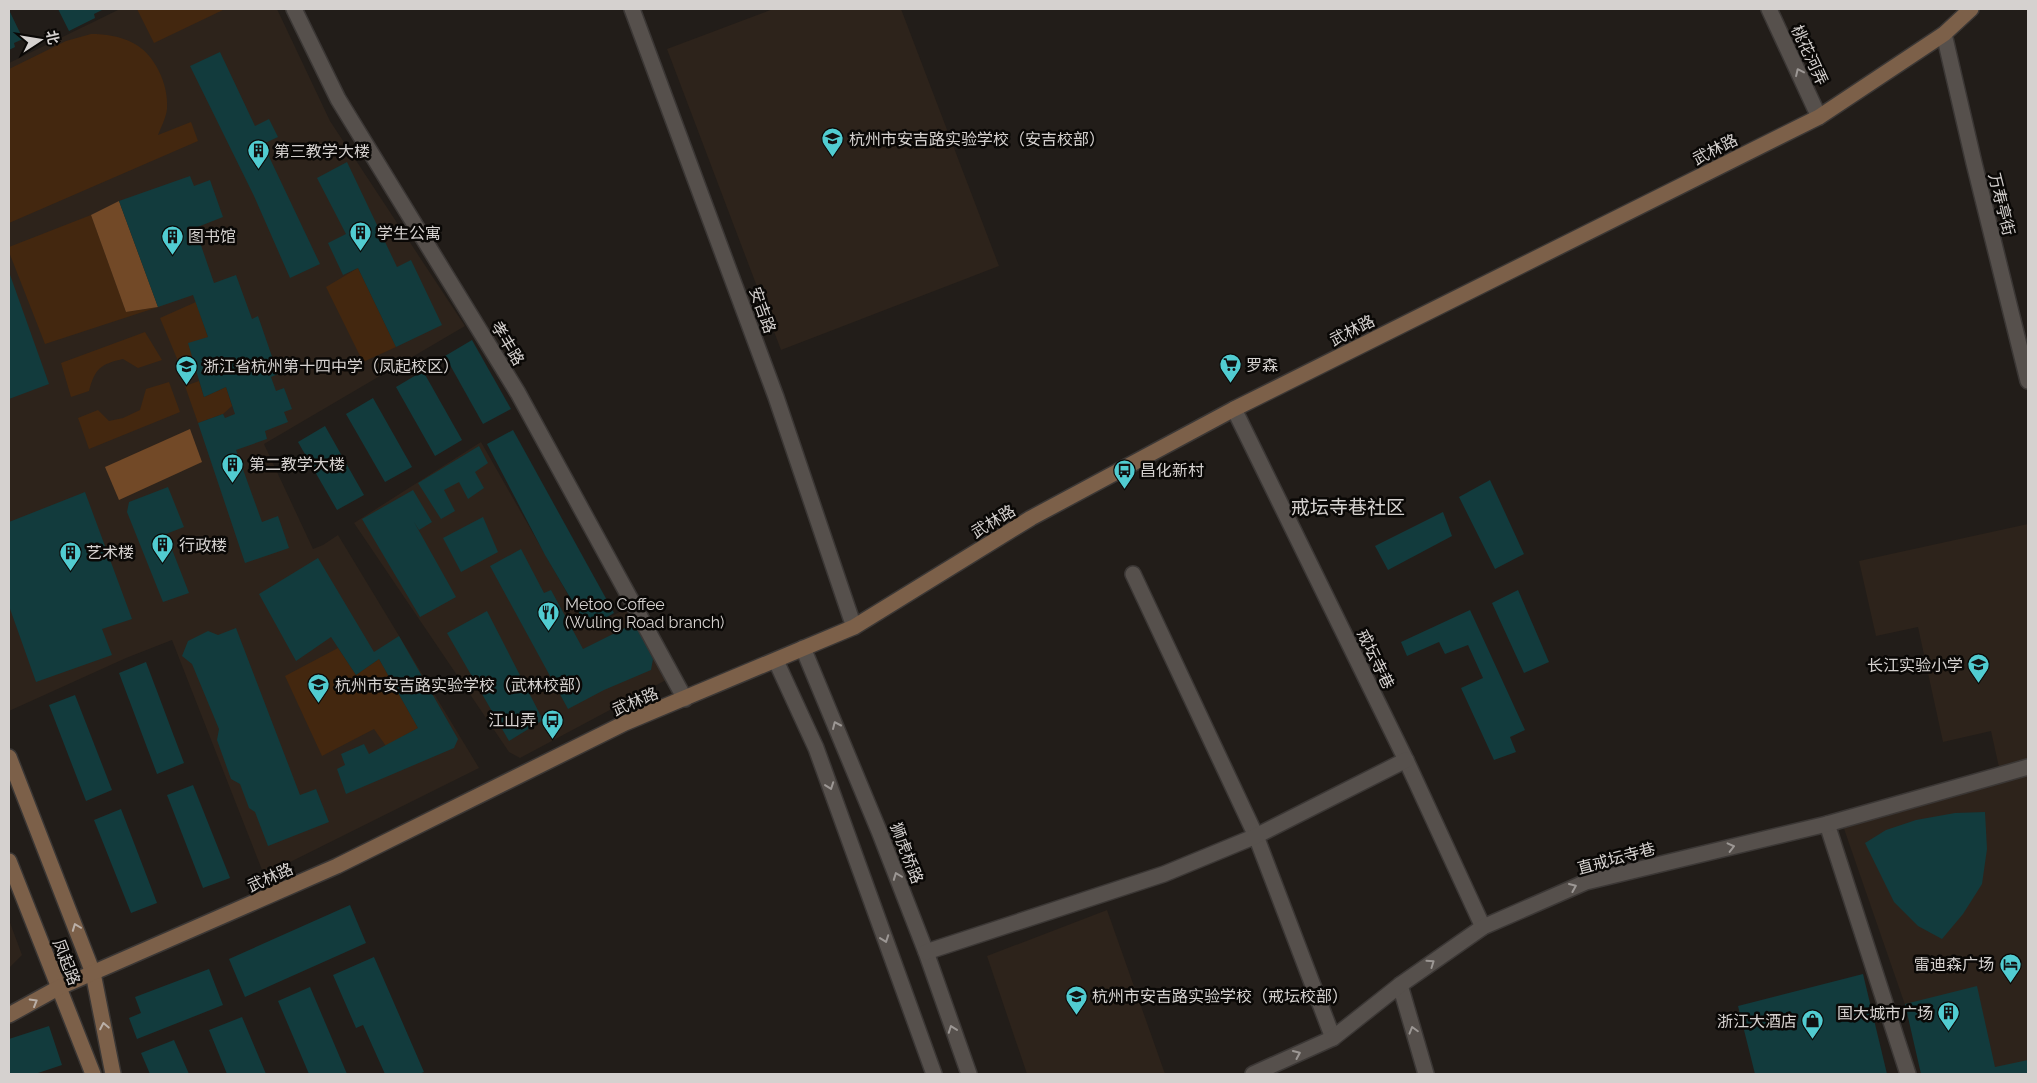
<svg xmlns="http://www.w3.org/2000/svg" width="2037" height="1083" font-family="Raleway,'Noto Sans SC',sans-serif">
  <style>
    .built { fill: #2d231b }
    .green { fill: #43270f }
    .forest { fill: #724927 }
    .building { fill: #123b3d }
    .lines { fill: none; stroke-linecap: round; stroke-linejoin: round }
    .street-casing { stroke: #3b3735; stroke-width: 18 }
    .secondary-casing { stroke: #3b3735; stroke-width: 18 }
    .street { stroke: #56504c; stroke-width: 15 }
    .secondary { stroke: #7c6049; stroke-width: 15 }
    .oneway { stroke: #9c9794 }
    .oneway2 { stroke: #baafa7 }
    .labels { text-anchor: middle; stroke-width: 5; stroke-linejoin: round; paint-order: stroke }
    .street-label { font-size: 16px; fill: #d5d1cf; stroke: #0a0806 }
    .poi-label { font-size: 16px; fill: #d5d1cf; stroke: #0a0806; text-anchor: start }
    .quarter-label { font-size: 19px; fill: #d5d1cf; stroke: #0a0806 }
  </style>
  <rect width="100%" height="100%" fill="#221d19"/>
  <g class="built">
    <path d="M120 9H277L330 121 465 326 264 444 313 549 323 545 338 535 479 768 264 875 172 640 126 658 9 711V63Z"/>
    <path d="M773 9H901L999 266 781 350 667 49Z"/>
    <path d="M481 442 587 628 626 609 666 680 520 758 509 752 354 523Z"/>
    <path d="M2028 524V1074H1929L1841 820 2002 781 1991 731 1943 742 1918 627 1876 636 1859 561Z"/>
    <path d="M1107 910 1165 1074H1027L987 956Z"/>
    <path d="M9 920 22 955 9 968Z"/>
  </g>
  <g class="green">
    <path d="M137 9H225L154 43Z"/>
    <path d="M91 34C105 34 120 36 133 43 155 54 169 85 167 109 166 118 161 127 158 135L191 122 198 141 9 223V69L66 41Z"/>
    <path d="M91 215 126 312 158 307 45 344 9 252V247Z"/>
    <path d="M358 268 396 347 363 362 326 287Z"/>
    <path d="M196 302 208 337 192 357 178 361 160 318Z"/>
    <path d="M145 332 162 360 138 368 123 359C101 364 95 368 89 391L71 397 61 363Z"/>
    <path d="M199 381 204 397 226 387 232 406 223 414 198 423 185 386Z"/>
    <path d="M169 382 180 412 89 449 78 418 98 410 109 421 123 418 140 410 146 389Z"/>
    <path d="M338 648 356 675 379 659 418 728 386 746 374 729 322 756 285 676Z"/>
  </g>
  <g class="forest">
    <path d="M119 201 158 307 126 312 91 215Z"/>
    <path d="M190 429 202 462 119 500 105 467Z"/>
  </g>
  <g class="building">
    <path d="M58 9H104L94 14 95 18 69 31Z"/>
    <path d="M9 10 23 39 14 43 15 47 9 50Z"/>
    <path d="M220 52 255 126 269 119 278 137 263 144 320 264 290 278 254 196 190 66Z"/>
    <path d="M347 162 397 267 411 260 442 325 396 347 358 268 343 275 328 243 346 234 317 178Z"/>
    <path d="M190 176 194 186 210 180 223 217 195 228 214 283 236 275 252 319 258 316 278 374 271 377 276 391 284 388 292 409 284 412 288 422 265 431 267 439 236 450 262 522 278 516 289 548 245 563 198 423 223 414 225 418 235 414 226 387 204 397 188 343 208 337 193 295 158 307 119 201Z"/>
    <path d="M9 272 49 384 9 399Z"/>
    <path d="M472 340 511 409 483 424 445 356Z"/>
    <path d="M423 371 462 440 435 456 396 387Z"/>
    <path d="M373 398 412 467 385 482 346 414Z"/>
    <path d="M325 426 364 495 337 510 298 442Z"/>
    <path d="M513 430 614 613 588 628 545 555 487 444Z"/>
    <path d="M479 446 488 463 475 472 484 488 468 499 459 482 444 490 455 511 441 519 418 483Z"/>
    <path d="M1490 480 1524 554 1495 569 1459 497Z"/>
    <path d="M168 487 184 527 166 534 189 593 163 602 127 512 129 502Z"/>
    <path d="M413 490 432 522 419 530 414 522 456 597 420 617 362 519Z"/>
    <path d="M85 492 132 619 102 629 112 655 36 682 9 606V522Z"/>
    <path d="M1443 512 1452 536 1388 570 1375 546Z"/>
    <path d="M483 517 498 552 461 572 443 538Z"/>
    <path d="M521 549 544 593 551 590 583 649 631 625 638 629 653 659 651 670 604 690 568 709 490 566Z"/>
    <path d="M318 558 374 652 399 636 458 739 454 748 346 794 337 769 345 765 341 754 364 744 369 754 418 728 379 659 356 675 331 637 296 661 259 594Z"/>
    <path d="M1518 590 1549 662 1524 673 1492 603Z"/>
    <path d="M1470 610 1525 730 1510 737 1516 752 1494 760 1461 688 1483 678 1468 645 1445 654 1439 642 1407 656 1401 642Z"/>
    <path d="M487 611 543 720 509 741 447 633Z"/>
    <path d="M236 628 300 795 316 789 329 822 268 846 255 812 249 808 240 784 231 779 217 740 219 729 192 664 182 656 188 641 208 631 218 635Z"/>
    <path d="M146 662 184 763 157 774 119 673Z"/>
    <path d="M75 695 112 790 86 801 49 705Z"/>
    <path d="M193 785 230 878 203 888 167 795Z"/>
    <path d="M121 809 157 903 131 913 94 820Z"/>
    <path d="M1985 812 1987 849 1982 884 1963 914 1942 939 1918 926 1894 902 1865 843 1886 830 1916 820 1955 813Z"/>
    <path d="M350 905 366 943 245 997 229 959Z"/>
    <path d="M374 957 424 1072 419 1074H385L363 1025 356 1028 333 975Z"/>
    <path d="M209 969 223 1005 137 1039 129 1018 141 1013 135 997Z"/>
    <path d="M1863 974 1887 1074H1755L1738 1006Z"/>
    <path d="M1977 986 1995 1067 2028 1060V1074H1921L1905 1004Z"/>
    <path d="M310 987 347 1074H309L278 1001Z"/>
    <path d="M242 1017 266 1074H227L209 1030Z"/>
    <path d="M49 1026 62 1065 35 1074H9V1039Z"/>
    <path d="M174 1040 189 1074H150L141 1053Z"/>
  </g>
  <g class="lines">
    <defs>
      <g id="street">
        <path d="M294 9 338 99 518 393 685 699"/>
        <path d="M632 9 776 397 854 627"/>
        <path d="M1769 9 1819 117"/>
        <path d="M1944 34 1974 163 2028 381"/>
        <path d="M1234 409 1406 760 1483 927"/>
        <path d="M1133 574 1256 836 1333 1038"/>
        <path d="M803 648 879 831 926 952 969 1074"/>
        <path d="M776 661 816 748 934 1074"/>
        <path d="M1827 824 1908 1074"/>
        <path d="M926 952 1164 874 1256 836 1406 760"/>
        <path d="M1400 985 1426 1074"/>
        <path d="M1253 1074 1333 1038 1400 985 1483 927 1586 882 1827 824 2028 767"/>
      </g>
      <g id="secondary">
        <path d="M9 757 93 973 113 1074"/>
        <path d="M9 861 93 1074"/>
        <path d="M9 1015 58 988 337 866 625 723 854 627 1031 518 1234 409 1819 117 1944 34 1971 9"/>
      </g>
    </defs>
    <use href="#street" class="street-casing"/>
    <use href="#secondary" class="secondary-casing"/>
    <use href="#street" class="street"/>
    <use href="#secondary" class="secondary"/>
  </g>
  <defs><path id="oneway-chevron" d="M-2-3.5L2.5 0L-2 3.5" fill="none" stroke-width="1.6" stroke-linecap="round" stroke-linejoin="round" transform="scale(1.25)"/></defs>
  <g class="oneway">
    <use href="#oneway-chevron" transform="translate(1799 72) rotate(-115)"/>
    <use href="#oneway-chevron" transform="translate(836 725) rotate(-114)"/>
    <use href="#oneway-chevron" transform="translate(830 786) rotate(70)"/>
    <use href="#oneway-chevron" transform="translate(1731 847) rotate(-14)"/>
    <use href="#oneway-chevron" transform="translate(897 876) rotate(-111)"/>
    <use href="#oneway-chevron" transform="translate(1573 887) rotate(-23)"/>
    <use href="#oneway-chevron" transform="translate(885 939) rotate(70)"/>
    <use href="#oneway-chevron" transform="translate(1431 963) rotate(-35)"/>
    <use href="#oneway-chevron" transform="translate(952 1029) rotate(-110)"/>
    <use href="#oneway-chevron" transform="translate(1413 1030) rotate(-106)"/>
    <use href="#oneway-chevron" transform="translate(1297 1054) rotate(-24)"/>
  </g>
  <g class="oneway2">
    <use href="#oneway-chevron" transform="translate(76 927) rotate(-111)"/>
    <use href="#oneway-chevron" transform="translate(34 1002) rotate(-30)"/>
    <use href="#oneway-chevron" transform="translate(104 1026) rotate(-101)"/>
  </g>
  <defs>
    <symbol id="school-pin" viewBox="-11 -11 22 30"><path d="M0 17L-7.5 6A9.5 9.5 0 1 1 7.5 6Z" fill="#51ccd1" stroke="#0a0806"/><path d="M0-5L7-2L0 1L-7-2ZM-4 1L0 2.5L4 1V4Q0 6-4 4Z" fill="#111"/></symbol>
    <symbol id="building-pin" viewBox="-11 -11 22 30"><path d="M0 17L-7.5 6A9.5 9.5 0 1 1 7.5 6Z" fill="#51ccd1" stroke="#0a0806"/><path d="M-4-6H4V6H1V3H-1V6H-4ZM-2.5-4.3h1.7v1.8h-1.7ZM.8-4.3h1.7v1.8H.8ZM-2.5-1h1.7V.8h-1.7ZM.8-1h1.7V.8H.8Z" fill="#111"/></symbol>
    <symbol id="supermarket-pin" viewBox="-11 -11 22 30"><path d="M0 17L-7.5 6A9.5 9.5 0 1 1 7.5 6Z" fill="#51ccd1" stroke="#0a0806"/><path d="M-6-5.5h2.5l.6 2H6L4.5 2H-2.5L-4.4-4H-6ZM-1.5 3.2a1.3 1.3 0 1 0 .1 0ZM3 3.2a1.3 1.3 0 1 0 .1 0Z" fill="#111"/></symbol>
    <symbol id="bus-pin" viewBox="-11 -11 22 30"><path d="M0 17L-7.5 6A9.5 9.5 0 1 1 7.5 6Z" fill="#51ccd1" stroke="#0a0806"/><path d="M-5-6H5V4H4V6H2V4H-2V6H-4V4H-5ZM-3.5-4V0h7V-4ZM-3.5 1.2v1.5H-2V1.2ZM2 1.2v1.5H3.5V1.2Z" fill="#111"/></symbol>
    <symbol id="restaurant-pin" viewBox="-11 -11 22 30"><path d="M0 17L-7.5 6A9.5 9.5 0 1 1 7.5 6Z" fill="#51ccd1" stroke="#0a0806"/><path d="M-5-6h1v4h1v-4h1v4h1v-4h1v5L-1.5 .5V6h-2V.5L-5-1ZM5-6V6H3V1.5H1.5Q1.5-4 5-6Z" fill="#111"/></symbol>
    <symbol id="hotel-pin" viewBox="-11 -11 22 30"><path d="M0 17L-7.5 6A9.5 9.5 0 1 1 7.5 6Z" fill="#51ccd1" stroke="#0a0806"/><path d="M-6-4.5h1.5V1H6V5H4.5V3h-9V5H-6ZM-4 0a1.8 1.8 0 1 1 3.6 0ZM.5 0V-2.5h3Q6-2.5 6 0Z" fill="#111"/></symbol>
    <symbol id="shop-pin" viewBox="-11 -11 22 30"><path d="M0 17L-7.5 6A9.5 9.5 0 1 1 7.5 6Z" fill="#51ccd1" stroke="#0a0806"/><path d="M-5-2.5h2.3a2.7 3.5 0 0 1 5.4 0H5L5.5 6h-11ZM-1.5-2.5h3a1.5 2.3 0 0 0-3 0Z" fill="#111"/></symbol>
  </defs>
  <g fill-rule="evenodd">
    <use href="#school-pin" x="820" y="126" width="25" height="34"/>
    <use href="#building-pin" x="246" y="138" width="25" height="34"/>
    <use href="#building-pin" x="348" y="220" width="25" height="34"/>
    <use href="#building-pin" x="160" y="224" width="25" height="34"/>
    <use href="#supermarket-pin" x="1218" y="352" width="25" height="34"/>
    <use href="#school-pin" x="174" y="354" width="25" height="34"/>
    <use href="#building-pin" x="220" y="452" width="25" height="34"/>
    <use href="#bus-pin" x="1112" y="458" width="25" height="34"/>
    <use href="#building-pin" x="150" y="532" width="25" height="34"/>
    <use href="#building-pin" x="58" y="540" width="25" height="34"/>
    <use href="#restaurant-pin" x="536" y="600" width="25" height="34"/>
    <use href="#school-pin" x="1966" y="652" width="25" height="34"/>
    <use href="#school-pin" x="306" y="672" width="25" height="34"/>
    <use href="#bus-pin" x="540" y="708" width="25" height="34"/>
    <use href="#hotel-pin" x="1998" y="952" width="25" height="34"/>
    <use href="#school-pin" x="1064" y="984" width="25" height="34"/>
    <use href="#building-pin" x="1936" y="1000" width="25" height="34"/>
    <use href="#shop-pin" x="1800" y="1008" width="25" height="34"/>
  </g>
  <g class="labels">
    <g class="street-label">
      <text transform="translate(1810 55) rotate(65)" y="6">桃花河弄</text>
      <text transform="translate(1715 149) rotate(-27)" y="6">武林路</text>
      <text transform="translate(2002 204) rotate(76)" y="6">万寿亭街</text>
      <text transform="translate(763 310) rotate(70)" y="6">安吉路</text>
      <text transform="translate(1352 330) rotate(-27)" y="6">武林路</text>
      <text transform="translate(508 343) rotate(59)" y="6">孝丰路</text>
      <text transform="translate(993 521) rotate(-31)" y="6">武林路</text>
      <text transform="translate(1376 659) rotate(64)" y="6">戒坛寺巷</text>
      <text transform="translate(635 701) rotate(-23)" y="6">武林路</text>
      <text transform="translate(907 853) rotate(69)" y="6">狮虎桥路</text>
      <text transform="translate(1616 858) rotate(-15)" y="6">直戒坛寺巷</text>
      <text transform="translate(270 877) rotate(-24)" y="6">武林路</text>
      <text transform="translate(67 962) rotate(69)" y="6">凤起路</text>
    </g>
    <g class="poi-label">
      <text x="849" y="145">杭州市安吉路实验学校（安吉校部）</text>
      <text x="274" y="157">第三教学大楼</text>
      <text x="377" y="239">学生公寓</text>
      <text x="188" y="242">图书馆</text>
      <text x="1246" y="371">罗森</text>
      <text x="203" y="372">浙江省杭州第十四中学（凤起校区）</text>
      <text x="249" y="470">第二教学大楼</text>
      <text x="1140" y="476">昌化新村</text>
      <text x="179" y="551">行政楼</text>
      <text x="86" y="558">艺术楼</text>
      <text x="565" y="610">Metoo Coffee<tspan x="565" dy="18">(Wuling Road branch)</tspan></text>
      <text x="1963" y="671" text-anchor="end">长江实验小学</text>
      <text x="335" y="691">杭州市安吉路实验学校（武林校部）</text>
      <text x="536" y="726" text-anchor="end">江山弄</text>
      <text x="1994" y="970" text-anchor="end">雷迪森广场</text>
      <text x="1092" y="1002">杭州市安吉路实验学校（戒坛校部）</text>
      <text x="1933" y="1019" text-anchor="end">国大城市广场</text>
      <text x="1797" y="1027" text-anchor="end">浙江大酒店</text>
    </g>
    <g class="quarter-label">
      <text x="1348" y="514">戒坛寺巷社区</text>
    </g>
  </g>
  <rect width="2037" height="1083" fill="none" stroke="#d5d1cf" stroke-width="20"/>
  <g transform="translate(40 40) rotate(78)" stroke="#0a0806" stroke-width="4" paint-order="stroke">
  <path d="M0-4L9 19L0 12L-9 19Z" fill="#d5d1cf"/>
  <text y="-8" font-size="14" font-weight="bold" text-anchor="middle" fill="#d5d1cf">北</text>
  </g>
</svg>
